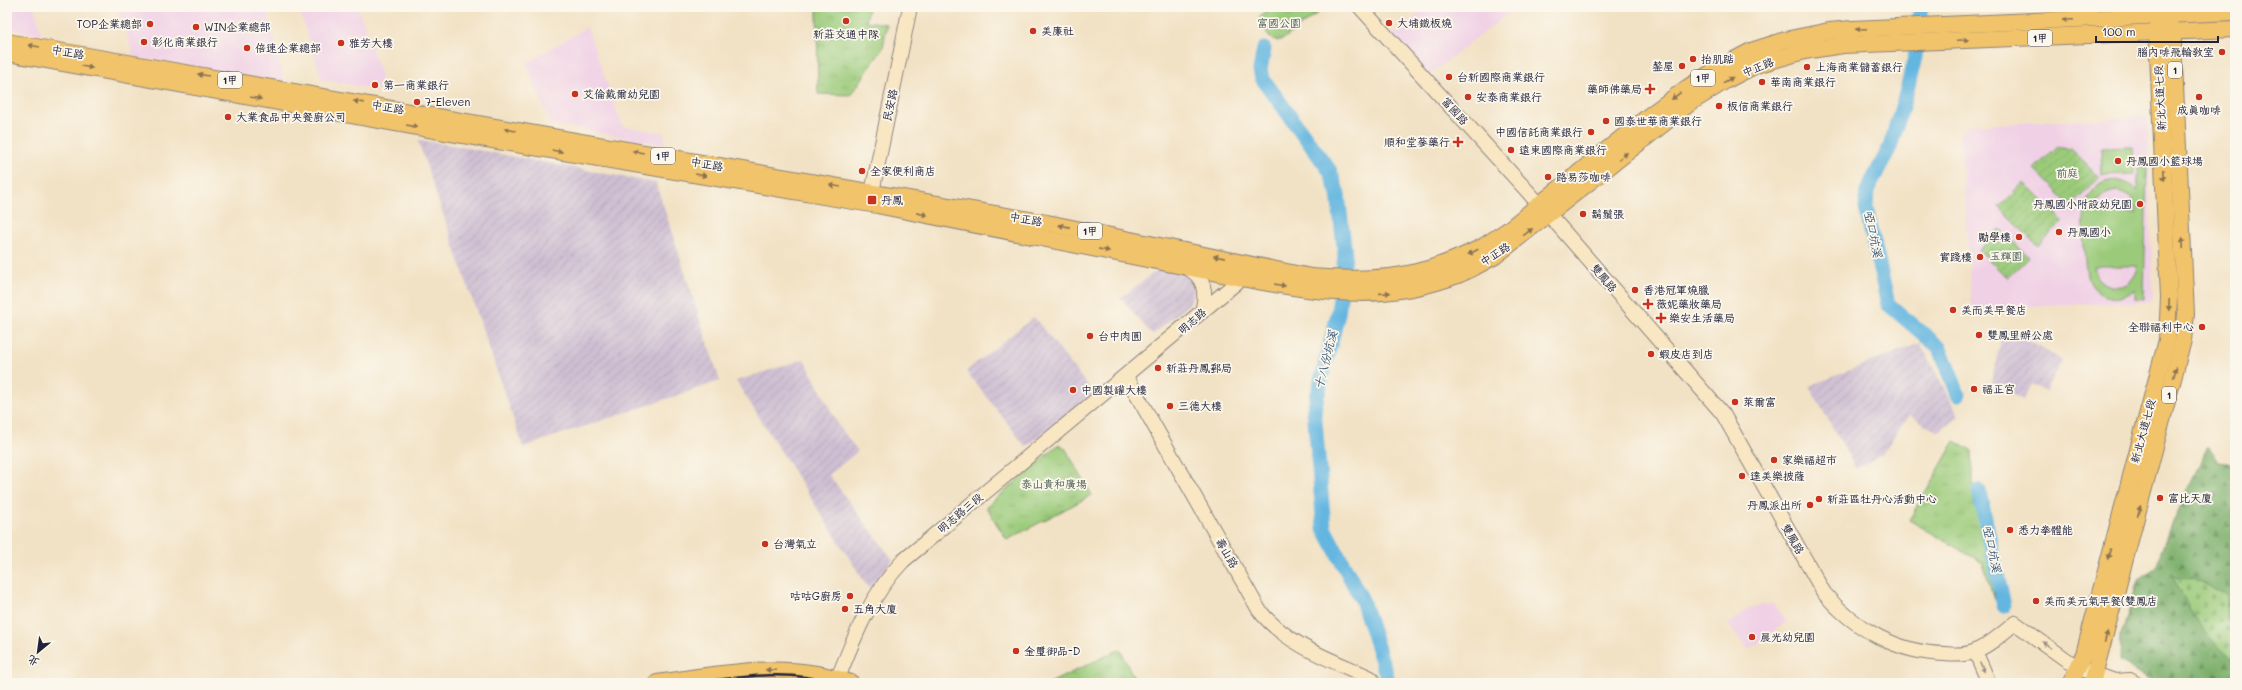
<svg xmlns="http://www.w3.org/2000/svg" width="2242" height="690" font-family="Mali,'LXGW WenKai TC',sans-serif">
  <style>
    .built { fill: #f0d0e5 }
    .industrial { fill: url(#industrial-furrows) }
    .grass { fill: #9bcb7a; stroke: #5e765a; fill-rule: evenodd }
    .forest { fill: url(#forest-firs); stroke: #4f6852 }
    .cemetery { fill: url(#cemetery-stones); stroke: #5e765a }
    .park { fill: url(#park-tufts); stroke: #5e765a }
    .garden { fill: url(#garden-furrows); stroke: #5e765a }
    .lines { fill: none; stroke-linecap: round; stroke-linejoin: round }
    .river { stroke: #64b6e0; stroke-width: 15 }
    .secondary-casing { stroke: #8a8280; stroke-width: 16 }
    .primary-casing { stroke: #8a8280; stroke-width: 18 }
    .secondary { stroke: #f9e7c3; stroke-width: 14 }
    .primary { stroke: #f1c36a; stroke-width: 16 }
    .rail { stroke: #22223b; stroke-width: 2.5 }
    .oneway { fill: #8a7252 }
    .oneway2 { fill: #988e86 }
    .poi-dot { fill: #c8321e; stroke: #fbf7ec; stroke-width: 1.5 }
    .labels { text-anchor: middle; stroke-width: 3.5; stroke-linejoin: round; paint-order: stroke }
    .shield { fill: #fbf7ec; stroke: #636270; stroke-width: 1 }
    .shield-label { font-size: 10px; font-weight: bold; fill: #22223b }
    .park-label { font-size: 11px; fill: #4c5d51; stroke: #fbf7ec }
    .poi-label { font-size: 11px; fill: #22223b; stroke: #fbf7ec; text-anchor: start }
    .street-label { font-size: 11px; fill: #22223b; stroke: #fbf7ec }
    .water-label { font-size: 12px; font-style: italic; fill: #395675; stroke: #fbf7ec }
  </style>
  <defs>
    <pattern id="industrial-furrows" width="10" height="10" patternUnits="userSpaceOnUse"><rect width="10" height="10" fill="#cebed2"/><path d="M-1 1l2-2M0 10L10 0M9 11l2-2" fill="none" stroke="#b1a3b5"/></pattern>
    <pattern id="forest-firs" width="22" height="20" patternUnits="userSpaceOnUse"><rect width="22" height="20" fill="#7caf6a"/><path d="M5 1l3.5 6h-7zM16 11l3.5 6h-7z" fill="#658e58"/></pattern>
    <pattern id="cemetery-stones" width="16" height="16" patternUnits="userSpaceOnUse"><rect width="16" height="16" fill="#9bcb7a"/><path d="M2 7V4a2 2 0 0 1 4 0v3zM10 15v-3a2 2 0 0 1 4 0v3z" fill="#85ae6a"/></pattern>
    <pattern id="park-tufts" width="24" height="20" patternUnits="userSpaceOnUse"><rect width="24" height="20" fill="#9bcb7a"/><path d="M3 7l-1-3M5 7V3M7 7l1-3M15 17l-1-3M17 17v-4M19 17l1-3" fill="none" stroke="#85ae6a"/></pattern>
    <pattern id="garden-furrows" width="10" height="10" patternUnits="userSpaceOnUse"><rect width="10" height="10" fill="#9bcb7a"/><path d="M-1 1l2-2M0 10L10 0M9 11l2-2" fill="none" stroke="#85ae6a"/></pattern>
  </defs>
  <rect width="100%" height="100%" fill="#fbf7ec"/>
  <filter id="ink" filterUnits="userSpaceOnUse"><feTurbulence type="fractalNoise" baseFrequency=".025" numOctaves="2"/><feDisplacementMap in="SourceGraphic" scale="8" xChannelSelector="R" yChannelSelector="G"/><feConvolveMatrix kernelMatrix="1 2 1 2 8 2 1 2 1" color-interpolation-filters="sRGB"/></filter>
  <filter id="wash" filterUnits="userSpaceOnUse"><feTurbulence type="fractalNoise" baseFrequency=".012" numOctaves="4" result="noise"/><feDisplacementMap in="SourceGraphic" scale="16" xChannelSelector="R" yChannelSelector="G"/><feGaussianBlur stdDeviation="0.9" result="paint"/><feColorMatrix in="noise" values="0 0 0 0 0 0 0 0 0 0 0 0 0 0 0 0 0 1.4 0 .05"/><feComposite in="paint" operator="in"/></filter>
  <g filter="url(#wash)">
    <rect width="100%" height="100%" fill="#f2e2c5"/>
    <g class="built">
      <path d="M7 7H34L42 35 7 28Z"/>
      <path d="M118 7H266L284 81 134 57Z"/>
      <path d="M298 7H358L381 76 378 90 322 79Z"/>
      <path d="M1427 7H1516L1429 75 1391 36Z"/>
      <path d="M587 27 622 126 664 133 665 145 551 124 526 63Z"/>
      <path d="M2147 117 2153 298 2150 302 2043 305 1972 311 1960 133 1968 125Z"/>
      <path d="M1773 603 1787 621 1748 650 1728 624 1749 608Z"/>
    </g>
    <g class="industrial">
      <path d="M418 141 434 142 656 183 720 381 523 447Z"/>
      <path d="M1161 267 1180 271 1188 276 1194 290 1189 304 1152 335 1121 298Z"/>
      <path d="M1034 317 1094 394 1026 447 966 371Z"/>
      <path d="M2004 327 2062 360 2045 392 2031 384 2023 400 1991 382Z"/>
      <path d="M1920 343 1959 416 1938 432 1909 415 1882 454 1856 469 1809 386Z"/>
      <path d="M804 359 839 426 858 451 829 475 893 560 869 589 736 381Z"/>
    </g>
    <g class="grass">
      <path d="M2133 147 2134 174 2102 175 2101 148Z"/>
      <path d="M2138 167H2147L2144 299 2135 298V289C2128 295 2119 299 2109 297 2102 296 2094 291 2090 284 2083 272 2082 218 2086 205 2094 178 2119 173 2138 191ZM2118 191 2131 198 2137 213 2095 212C2095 199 2105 192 2118 191ZM2094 266H2136L2137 267C2134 288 2114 292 2098 279Z"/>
    </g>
    <path class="forest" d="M2208 446 2219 462 2235 464V683H2157L2120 662 2121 636 2138 580 2155 568 2171 524Z"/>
    <path class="cemetery" d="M2173 577 2194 579 2227 595 2226 619 2235 622V661C2204 637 2190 610 2173 577Z"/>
    <g class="park">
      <path d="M817 7H869L866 21 887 24 883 48 851 95 818 94Z"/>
      <path d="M1273 7H1322L1323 9 1282 40 1278 41 1269 37 1260 18 1261 15Z"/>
      <path d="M1955 441 1972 450 1974 502 1992 564 1994 600 1983 563 1909 520Z"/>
      <path d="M1059 444 1065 448 1092 495 1007 540 986 507Z"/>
      <path d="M1120 649 1136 683H1050Z"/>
    </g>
    <g class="garden">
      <path d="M2058 146 2071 149 2100 177 2071 206 2034 169Z"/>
      <path d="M2024 182 2063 221 2038 246 1999 207Z"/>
      <path d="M2000 229 2029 257 2007 278 1979 250Z"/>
    </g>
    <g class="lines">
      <g class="river">
        <path d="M1921 7 1915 57 1907 90 1890 147 1867 191 1866 208 1888 304 1940 348 1958 394"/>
        <path d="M1264 49 1260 70 1262 78 1330 171 1338 194 1345 255 1338 314 1314 409 1324 528 1362 600 1389 683"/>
        <path d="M1979 491 2004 606"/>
      </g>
    </g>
  </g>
  <g filter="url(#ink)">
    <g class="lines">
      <defs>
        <g id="secondary">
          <path d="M1360 7 1559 226 1723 414 1824 593C1854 629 1898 653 1945 654 1955 655 1967 655 1975 651 1990 645 2003 633 2015 623L2078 668 2115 681 2130 680 2135 683"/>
          <path d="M870 202 910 7"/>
          <path d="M1186 267C1205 277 1207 292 1202 312"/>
          <path d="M1126 376 1259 610C1286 645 1332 660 1371 678L1373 683"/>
          <path d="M1975 651 1989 683"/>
          <path d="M836 683C853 640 870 595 903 561L1248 273"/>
        </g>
        <g id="primary">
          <path d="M7 42 1047 223 1311 277C1380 282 1422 278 1484 246L1508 230 1650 115 1687 88 1719 68 1751 51 1785 40 1829 31 1852 29 2235 12"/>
          <path d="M7 53 450 133 877 205 1257 281C1330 294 1388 302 1460 274 1472 269 1484 262 1495 256L1690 103 1725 81 1756 65 1804 51 1843 45 2235 29"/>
          <path d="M657 683C721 674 788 660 851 683"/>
          <path d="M2071 683 2084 654 2167 340 2169 297 2157 32 2160 22"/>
          <path d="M2092 683 2174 375 2183 340 2186 314 2173 44V31L2168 23"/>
        </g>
      </defs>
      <use href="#secondary" class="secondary-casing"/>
      <use href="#primary" class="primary-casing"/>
      <use href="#secondary" class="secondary"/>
      <use href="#primary" class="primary"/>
      <path class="rail" d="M694 683C740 677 788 669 834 683"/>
    </g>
    <defs><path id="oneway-solid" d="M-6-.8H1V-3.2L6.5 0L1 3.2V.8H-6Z"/></defs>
    <g class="oneway">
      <use href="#oneway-solid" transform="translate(2068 20) rotate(177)"/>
      <use href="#oneway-solid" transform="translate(1861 29) rotate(177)"/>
      <use href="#oneway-solid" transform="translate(1963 40) rotate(-2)"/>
      <use href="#oneway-solid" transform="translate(34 46) rotate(-170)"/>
      <use href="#oneway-solid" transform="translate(87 67) rotate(10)"/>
      <use href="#oneway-solid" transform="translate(203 75) rotate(-170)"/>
      <use href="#oneway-solid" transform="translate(1728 80) rotate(-29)"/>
      <use href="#oneway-solid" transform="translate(1676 96) rotate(143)"/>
      <use href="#oneway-solid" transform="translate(256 98) rotate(10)"/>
      <use href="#oneway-solid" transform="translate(359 102) rotate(-170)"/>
      <use href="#oneway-solid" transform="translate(412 126) rotate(10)"/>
      <use href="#oneway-solid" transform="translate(510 130) rotate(-170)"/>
      <use href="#oneway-solid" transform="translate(557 151) rotate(10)"/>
      <use href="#oneway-solid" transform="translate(638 152) rotate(-170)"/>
      <use href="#oneway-solid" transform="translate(1623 156) rotate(-38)"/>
      <use href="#oneway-solid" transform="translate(701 175) rotate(10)"/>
      <use href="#oneway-solid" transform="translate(2164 175) rotate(88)"/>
      <use href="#oneway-solid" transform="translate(835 186) rotate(-170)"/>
      <use href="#oneway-solid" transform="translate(922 214) rotate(11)"/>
      <use href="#oneway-solid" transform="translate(1064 226) rotate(-169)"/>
      <use href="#oneway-solid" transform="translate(1528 232) rotate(-37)"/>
      <use href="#oneway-solid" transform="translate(2183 243) rotate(-93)"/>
      <use href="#oneway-solid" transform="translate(1104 250) rotate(11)"/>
      <use href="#oneway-solid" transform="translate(1473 252) rotate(153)"/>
      <use href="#oneway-solid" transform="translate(1219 257) rotate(-169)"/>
      <use href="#oneway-solid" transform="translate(1280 285) rotate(10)"/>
      <use href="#oneway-solid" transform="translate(1385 293) rotate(-4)"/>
      <use href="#oneway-solid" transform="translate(2169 305) rotate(92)"/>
      <use href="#oneway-solid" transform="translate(2175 372) rotate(-76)"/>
      <use href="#oneway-solid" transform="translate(2139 511) rotate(-75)"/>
      <use href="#oneway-solid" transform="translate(2109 554) rotate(105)"/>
      <use href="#oneway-solid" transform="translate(2106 637) rotate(-75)"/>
      <use href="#oneway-solid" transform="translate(771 670) rotate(-178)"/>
    </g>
    <g class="oneway2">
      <use href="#oneway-solid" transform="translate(2047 645) rotate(-145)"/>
      <use href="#oneway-solid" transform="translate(1982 667) rotate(67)"/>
    </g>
  </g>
  <g class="poi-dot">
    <circle cx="846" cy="21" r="4"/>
    <circle cx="1389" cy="23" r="4"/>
    <circle cx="150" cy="24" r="4"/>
    <circle cx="196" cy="27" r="4"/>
    <circle cx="1033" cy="31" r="4"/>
    <circle cx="144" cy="42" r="4"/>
    <circle cx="341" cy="43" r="4"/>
    <circle cx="247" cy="48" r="4"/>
    <circle cx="2222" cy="52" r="4"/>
    <circle cx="1693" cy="59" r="4"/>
    <circle cx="1682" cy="66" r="4"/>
    <circle cx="1807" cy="67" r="4"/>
    <circle cx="1449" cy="77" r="4"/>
    <circle cx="1762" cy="82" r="4"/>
    <circle cx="375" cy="85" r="4"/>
    <path d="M1648 83h4v4h4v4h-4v4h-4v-4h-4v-4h4z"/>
    <circle cx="575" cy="94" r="4"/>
    <circle cx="1468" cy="97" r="4"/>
    <circle cx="2199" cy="97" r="4"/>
    <circle cx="417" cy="102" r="4"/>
    <circle cx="1719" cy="106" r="4"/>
    <circle cx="228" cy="117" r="4"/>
    <circle cx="1606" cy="121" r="4"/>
    <circle cx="1591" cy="132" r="4"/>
    <path d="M1456 136h4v4h4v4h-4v4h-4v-4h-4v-4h4z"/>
    <circle cx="1511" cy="150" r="4"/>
    <circle cx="2118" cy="161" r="4"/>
    <circle cx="862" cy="171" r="4"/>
    <circle cx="1548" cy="177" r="4"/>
    <rect x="867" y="195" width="10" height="10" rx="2"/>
    <circle cx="2140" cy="204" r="4"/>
    <circle cx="1583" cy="214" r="4"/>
    <circle cx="2059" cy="232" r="4"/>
    <circle cx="2019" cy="237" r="4"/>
    <circle cx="1980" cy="257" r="4"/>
    <circle cx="1635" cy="290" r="4"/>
    <path d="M1646 298h4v4h4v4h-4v4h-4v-4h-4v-4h4z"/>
    <circle cx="1953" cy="310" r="4"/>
    <path d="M1659 312h4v4h4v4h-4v4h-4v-4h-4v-4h4z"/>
    <circle cx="2202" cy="327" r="4"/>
    <circle cx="1979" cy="335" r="4"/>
    <circle cx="1090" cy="336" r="4"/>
    <circle cx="1651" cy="354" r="4"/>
    <circle cx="1158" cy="368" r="4"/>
    <circle cx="1974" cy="389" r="4"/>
    <circle cx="1073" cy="390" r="4"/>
    <circle cx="1735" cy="402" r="4"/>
    <circle cx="1170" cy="406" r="4"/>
    <circle cx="1774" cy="460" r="4"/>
    <circle cx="1742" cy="476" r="4"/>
    <circle cx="2160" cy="498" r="4"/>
    <circle cx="1819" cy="499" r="4"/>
    <circle cx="1810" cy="505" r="4"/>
    <circle cx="2010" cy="530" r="4"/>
    <circle cx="765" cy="544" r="4"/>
    <circle cx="850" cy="596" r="4"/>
    <circle cx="2036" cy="601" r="4"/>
    <circle cx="845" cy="609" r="4"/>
    <circle cx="1752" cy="637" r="4"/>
    <circle cx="1016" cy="651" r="4"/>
  </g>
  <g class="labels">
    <g class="shield">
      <rect x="2028" y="30" width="24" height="16" rx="3"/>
      <rect x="2168" y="62" width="14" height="16" rx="3"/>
      <rect x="1691" y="70" width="24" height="16" rx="3"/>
      <rect x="218" y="72" width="24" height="16" rx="3"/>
      <rect x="651" y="148" width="24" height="16" rx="3"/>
      <rect x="1078" y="223" width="24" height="16" rx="3"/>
      <rect x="2162" y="387" width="14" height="16" rx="3"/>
    </g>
    <g class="shield-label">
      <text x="2040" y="42">1甲</text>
      <text x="2175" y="74">1</text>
      <text x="1703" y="82">1甲</text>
      <text x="230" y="84">1甲</text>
      <text x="663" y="160">1甲</text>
      <text x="1090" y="235">1甲</text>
      <text x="2169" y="399">1</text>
    </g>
    <g class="park-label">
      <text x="1279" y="27">富國公園</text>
      <text x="2067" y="177">前庭</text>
      <text x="2006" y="260">玉輝園</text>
      <text x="1054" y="488">泰山貴和廣場</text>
    </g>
    <g class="poi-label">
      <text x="1397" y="27">大埔鐵板燒</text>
      <text x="142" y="28" text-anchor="end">TOP企業總部</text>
      <text x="204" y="31">WIN企業總部</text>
      <text x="1041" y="35">美廉社</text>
      <text x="846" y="38" text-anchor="middle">新莊交通中隊</text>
      <text x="152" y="46">彰化商業銀行</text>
      <text x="349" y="47">雅芳大樓</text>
      <text x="255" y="52">倍速企業總部</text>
      <text x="2214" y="56" text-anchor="end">腦內啡飛輪教室</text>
      <text x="1701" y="63">抬肌踮</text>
      <text x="1674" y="70" text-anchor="end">鏊屋</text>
      <text x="1815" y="71">上海商業儲蓄銀行</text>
      <text x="1457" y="81">台新國際商業銀行</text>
      <text x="1770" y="86">華南商業銀行</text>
      <text x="383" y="89">第一商業銀行</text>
      <text x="1642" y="93" text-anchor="end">藥師佛藥局</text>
      <text x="583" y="98">艾倫戴爾幼兒園</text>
      <text x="1476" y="101">安泰商業銀行</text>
      <text x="425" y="106">7-Eleven</text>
      <text x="1727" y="110">板信商業銀行</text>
      <text x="2199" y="114" text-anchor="middle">成真咖啡</text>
      <text x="236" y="121">大業食品中央餐廚公司</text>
      <text x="1614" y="125">國泰世華商業銀行</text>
      <text x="1583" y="136" text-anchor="end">中國信託商業銀行</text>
      <text x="1450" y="146" text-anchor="end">順和堂蔘藥行</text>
      <text x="1519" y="154">遠東國際商業銀行</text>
      <text x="2126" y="165">丹鳳國小籃球場</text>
      <text x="870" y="175">全家便利商店</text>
      <text x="1556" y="181">路易莎咖啡</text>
      <text x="881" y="204">丹鳳</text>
      <text x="2132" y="208" text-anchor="end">丹鳳國小附設幼兒園</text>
      <text x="1591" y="218">鬍鬚張</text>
      <text x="2067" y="236">丹鳳國小</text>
      <text x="2011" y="241" text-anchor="end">勵學樓</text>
      <text x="1972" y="261" text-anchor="end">實踐樓</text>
      <text x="1643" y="294">香港冠軍燒臘</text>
      <text x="1656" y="308">薇妮藥妝藥局</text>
      <text x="1961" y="314">美而美早餐店</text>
      <text x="1669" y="322">樂安生活藥局</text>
      <text x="2194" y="331" text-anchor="end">全聯福利中心</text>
      <text x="1987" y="339">雙鳳里辦公處</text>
      <text x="1098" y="340">台中肉圓</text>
      <text x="1659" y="358">蝦皮店到店</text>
      <text x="1166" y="372">新莊丹鳳郵局</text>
      <text x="1982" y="393">福正宮</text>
      <text x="1081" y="394">中國製罐大樓</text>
      <text x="1743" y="406">萊爾富</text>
      <text x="1178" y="410">三德大樓</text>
      <text x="1782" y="464">家樂福超市</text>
      <text x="1750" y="480">達美樂披薩</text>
      <text x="2168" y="502">富比天廈</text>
      <text x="1827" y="503">新莊區牡丹心活動中心</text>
      <text x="1802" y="509" text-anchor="end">丹鳳派出所</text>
      <text x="2018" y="534">悉力拳體能</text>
      <text x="773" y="548">台灣氣立</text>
      <text x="842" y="600" text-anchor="end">咕咕G廚房</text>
      <text x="2044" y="605">美而美元氣早餐(雙鳳店</text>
      <text x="853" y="613">五角大廈</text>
      <text x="1760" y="641">晨光幼兒園</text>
      <text x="1024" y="655">金璽御品-D</text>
    </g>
    <g class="street-label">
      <text transform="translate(68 52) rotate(10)" y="4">中正路</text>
      <text transform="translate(1758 67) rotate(-21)" y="4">中正路</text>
      <text transform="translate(2160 98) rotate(-93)" y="4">新北大道七段</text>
      <text transform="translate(890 105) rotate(-78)" y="4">民安路</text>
      <text transform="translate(388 107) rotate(10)" y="4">中正路</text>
      <text transform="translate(1455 111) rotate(48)" y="4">富國路</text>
      <text transform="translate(707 164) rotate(10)" y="4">中正路</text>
      <text transform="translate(1026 219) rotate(10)" y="4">中正路</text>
      <text transform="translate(1495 254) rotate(-32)" y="4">中正路</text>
      <text transform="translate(1604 278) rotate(49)" y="4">雙鳳路</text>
      <text transform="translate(1192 321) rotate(-41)" y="4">明志路</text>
      <text transform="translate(2143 431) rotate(-75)" y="4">新北大道七段</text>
      <text transform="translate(960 513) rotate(-40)" y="4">明志路三段</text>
      <text transform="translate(1793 539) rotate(60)" y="4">雙鳳路</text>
      <text transform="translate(1227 553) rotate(60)" y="4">壽山路</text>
    </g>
    <g class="water-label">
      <text transform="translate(1873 234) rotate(78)" y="4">啞口坑溪</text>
      <text transform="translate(1326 360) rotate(-76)" y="4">十八份坑溪</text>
      <text transform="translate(1992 549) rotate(78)" y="4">啞口坑溪</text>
    </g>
  </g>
  <rect width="2242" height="690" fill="none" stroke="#fbf7ec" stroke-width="24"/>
  <g transform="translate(38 652) rotate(209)" stroke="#fbf7ec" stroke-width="3" paint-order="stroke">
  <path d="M0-3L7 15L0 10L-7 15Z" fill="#22223b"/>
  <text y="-6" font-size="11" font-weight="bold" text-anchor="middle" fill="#22223b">北</text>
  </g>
  <path d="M2096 36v6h122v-6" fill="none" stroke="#22223b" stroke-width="2"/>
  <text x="2102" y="36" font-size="12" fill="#22223b" stroke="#fbf7ec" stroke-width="3" paint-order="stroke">100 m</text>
</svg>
